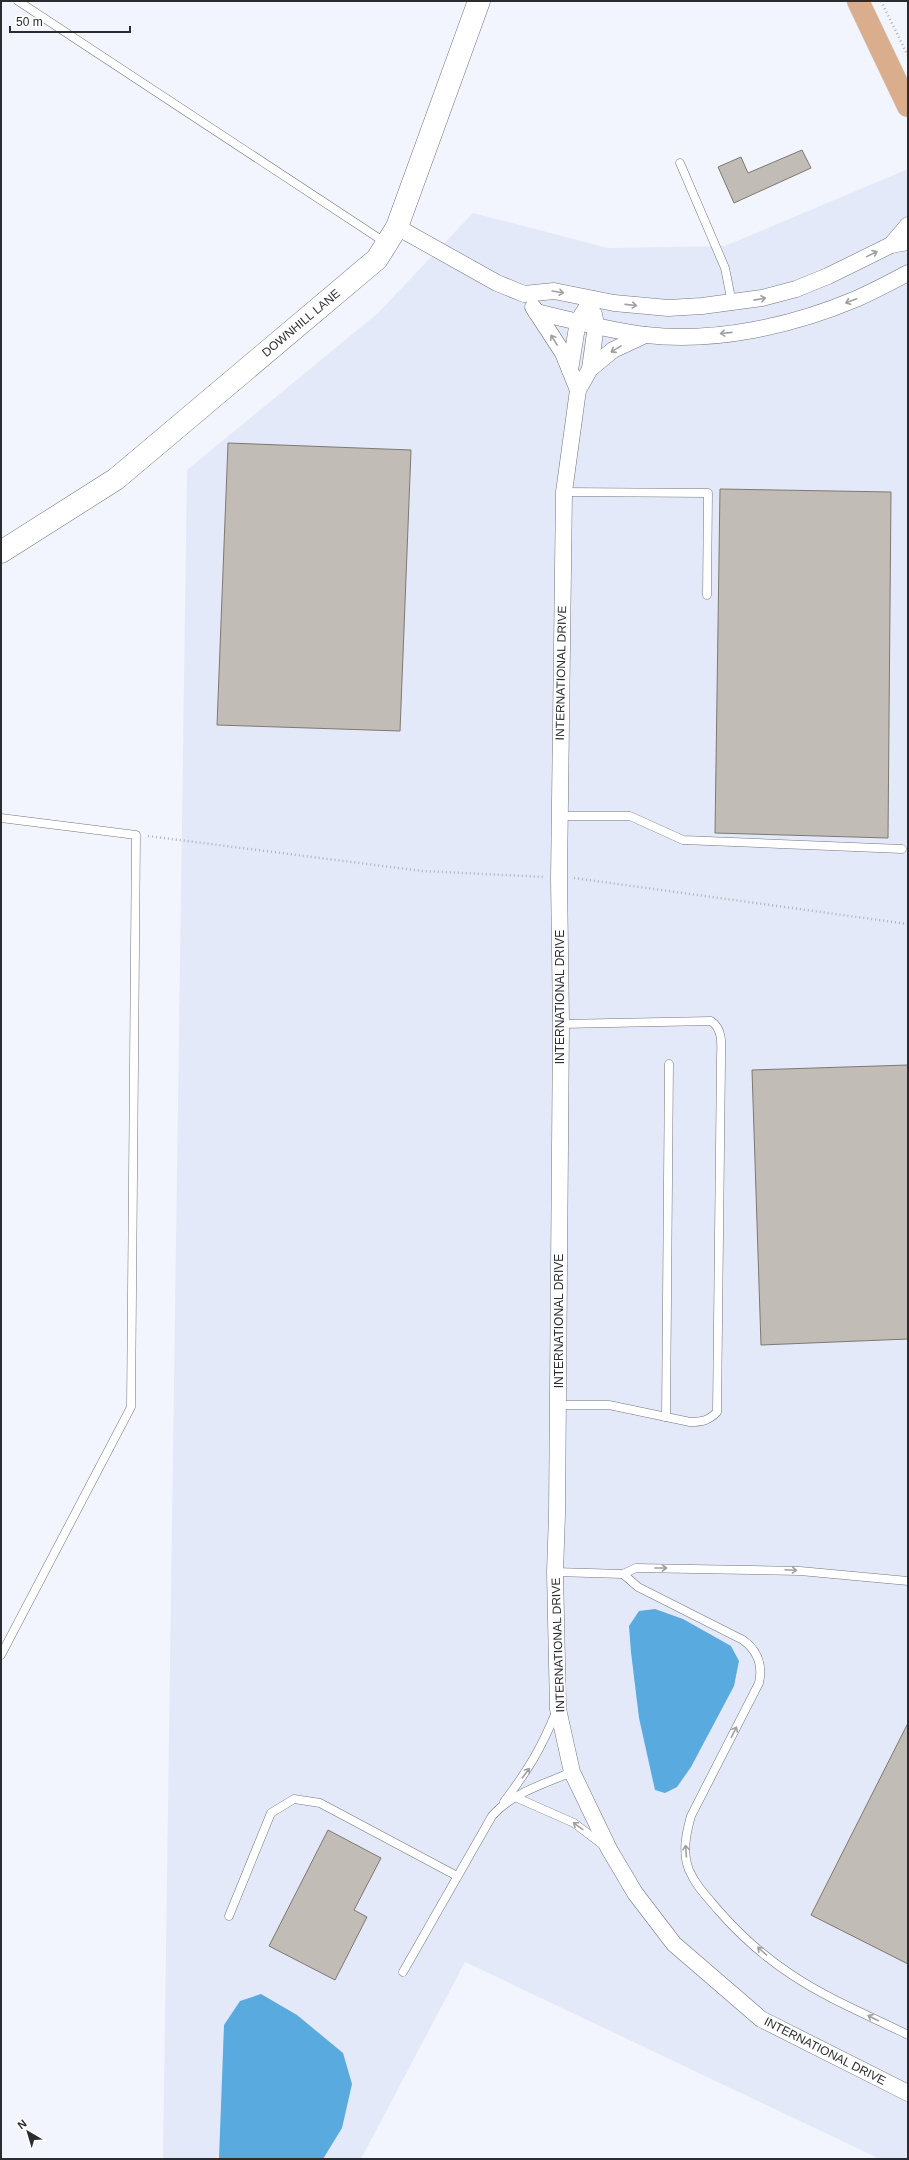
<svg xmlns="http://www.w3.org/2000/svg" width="909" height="2160" font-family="Arial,sans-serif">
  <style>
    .built { fill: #e3e9f8 }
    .water { fill: #59aade }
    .building { fill: #c1bcb5; stroke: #7d7872 }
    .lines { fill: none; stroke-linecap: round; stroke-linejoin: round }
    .lane-casing { stroke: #73767d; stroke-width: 9 }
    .street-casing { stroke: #73767d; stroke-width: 17 }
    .secondary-casing { stroke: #73767d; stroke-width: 23 }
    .primary-casing { stroke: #d5d5d5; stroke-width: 23 }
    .path { stroke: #afb1b7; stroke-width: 2.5; stroke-dasharray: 1 3; stroke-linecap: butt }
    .lane { stroke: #fff; stroke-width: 8 }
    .street { stroke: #fff; stroke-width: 16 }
    .secondary { stroke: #fff; stroke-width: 22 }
    .primary { stroke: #daad8d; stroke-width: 22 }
    .oneway { stroke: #a0a0a1 }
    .labels { text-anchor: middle; stroke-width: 4; stroke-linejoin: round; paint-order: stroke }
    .street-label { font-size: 12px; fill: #2b2c2f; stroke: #fff }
  </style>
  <rect width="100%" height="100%" fill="#f2f5fd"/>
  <path class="built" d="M908 169V2159H880L465 1962 361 2159H163L187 470 378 313 473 213 608 248 725 246Z"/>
  <g class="water">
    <path d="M655 1609 683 1619 731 1646 739 1661 734 1686 691 1767 677 1787 665 1793 655 1790 639 1718 631 1652 629 1626 639 1611Z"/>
    <path d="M261 1994 297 2015 343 2053 352 2084 342 2128 323 2159H219L224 2025 240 2001Z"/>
  </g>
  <g class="building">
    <path d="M802 150 811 168 734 203 718 167 741 157 748 173Z"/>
    <path d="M228 443 411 450 400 731 217 725Z"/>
    <path d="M720 489 891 492 888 838 715 833Z"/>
    <path d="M908 1065V1339L761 1345 752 1070Z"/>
    <path d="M908 1723V1964L811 1915Z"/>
    <path d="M328 1830 381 1858 354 1910 367 1917 335 1980 269 1946Z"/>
  </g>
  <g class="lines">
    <defs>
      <g id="lane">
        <path d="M18 1 386 243"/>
        <path d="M680 163 725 268 732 303"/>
        <path d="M564 492 708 493 707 595"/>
        <path d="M559 816H630L683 840 902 849"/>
        <path d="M1 818 136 835 131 1407 1 1655"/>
        <path d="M558 1405H609L690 1422C702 1422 708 1421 717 1412L721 1060C721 1046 724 1030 711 1021L561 1024"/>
        <path d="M666 1417 669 1064"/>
        <path d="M555 1572 623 1574 636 1568 800 1571 908 1581"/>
        <path d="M623 1574 638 1587 743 1640C758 1651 763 1665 759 1683L691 1816C686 1834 682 1852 689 1870 696 1886 708 1898 719 1911 740 1935 766 1958 792 1975 828 1999 870 2016 908 2035"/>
        <path d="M515 1797 574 1823 603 1845"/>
        <path d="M504 1802C528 1770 541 1749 556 1712"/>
        <path d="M229 1916 271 1813 294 1799 320 1803 457 1876"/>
        <path d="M403 1972 492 1816C512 1793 544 1784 572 1772"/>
      </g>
      <g id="street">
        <path d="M397 227 497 283 524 294 554 291 614 303 668 308 702 306 762 298 796 289 828 276 891 245 908 242"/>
        <path d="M891 245 908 225"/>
        <path d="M533 307 563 353 578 390"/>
        <path d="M536 312C572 320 609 331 646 335 715 343 792 326 856 299 874 291 891 282 908 273"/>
        <path d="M645 335 613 350 590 369 578 390 564 492 559 878 561 1024 557 1515 555 1572 558 1709 572 1772 609 1849 635 1893 674 1944 761 2019 908 2093"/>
        <path d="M590 369 596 325 594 314"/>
        <path d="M570 370 578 321 592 299"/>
      </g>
      <path id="secondary" d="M1 552 116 479 377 259 397 227 479 1"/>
      <path id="primary" d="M858 1 908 106"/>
    </defs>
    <use href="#lane" class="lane-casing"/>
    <use href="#street" class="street-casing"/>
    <use href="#secondary" class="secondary-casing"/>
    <use href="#primary" class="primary-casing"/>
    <g class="path">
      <path d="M881 1 908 56"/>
      <path d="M148 836 422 871 545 877"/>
      <path d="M574 878 908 924"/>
    </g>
    <use href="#lane" class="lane"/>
    <use href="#street" class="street"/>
    <use href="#secondary" class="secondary"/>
    <use href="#primary" class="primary"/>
  </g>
  <defs><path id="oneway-shaft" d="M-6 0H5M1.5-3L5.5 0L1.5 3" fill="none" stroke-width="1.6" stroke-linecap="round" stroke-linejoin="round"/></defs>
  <g class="oneway">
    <use href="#oneway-shaft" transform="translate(872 254) rotate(-26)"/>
    <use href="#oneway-shaft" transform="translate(558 292) rotate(9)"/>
    <use href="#oneway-shaft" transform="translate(760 299) rotate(-11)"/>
    <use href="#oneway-shaft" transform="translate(851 301) rotate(159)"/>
    <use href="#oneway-shaft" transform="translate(631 305) rotate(6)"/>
    <use href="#oneway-shaft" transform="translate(726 333) rotate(174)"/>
    <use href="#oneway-shaft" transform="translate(554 340) rotate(-122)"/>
    <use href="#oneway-shaft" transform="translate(616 349) rotate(149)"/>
    <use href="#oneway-shaft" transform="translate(661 1568)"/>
    <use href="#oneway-shaft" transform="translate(791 1570) rotate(3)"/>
    <use href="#oneway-shaft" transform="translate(734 1732) rotate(-63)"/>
    <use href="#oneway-shaft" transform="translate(526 1773) rotate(-53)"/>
    <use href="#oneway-shaft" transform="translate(578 1826) rotate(-144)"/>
    <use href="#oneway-shaft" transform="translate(686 1851) rotate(-94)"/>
    <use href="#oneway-shaft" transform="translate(762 1951) rotate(-139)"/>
    <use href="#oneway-shaft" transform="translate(873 2018) rotate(-153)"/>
  </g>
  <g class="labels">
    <g class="street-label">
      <text transform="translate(301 323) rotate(-40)" y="4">DOWNHILL LANE</text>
      <text transform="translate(561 673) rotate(-89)" y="4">INTERNATIONAL DRIVE</text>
      <text transform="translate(560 997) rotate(-90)" y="4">INTERNATIONAL DRIVE</text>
      <text transform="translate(559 1321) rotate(-90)" y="4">INTERNATIONAL DRIVE</text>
      <text transform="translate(558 1645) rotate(-92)" y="4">INTERNATIONAL DRIVE</text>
      <text transform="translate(825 2051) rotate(27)" y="4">INTERNATIONAL DRIVE</text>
    </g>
  </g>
  <rect width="909" height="2160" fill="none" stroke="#2b2c2f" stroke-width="4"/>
  <g transform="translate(28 2132) rotate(322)" stroke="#ffffff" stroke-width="3" paint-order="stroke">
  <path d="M0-3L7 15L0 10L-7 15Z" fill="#2b2c2f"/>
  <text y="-6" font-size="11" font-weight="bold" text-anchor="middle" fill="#2b2c2f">N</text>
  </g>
  <path d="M10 26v6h120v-6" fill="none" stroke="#2b2c2f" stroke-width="2"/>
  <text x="16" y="26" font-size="12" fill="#2b2c2f" stroke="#ffffff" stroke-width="3" paint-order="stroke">50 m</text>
</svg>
